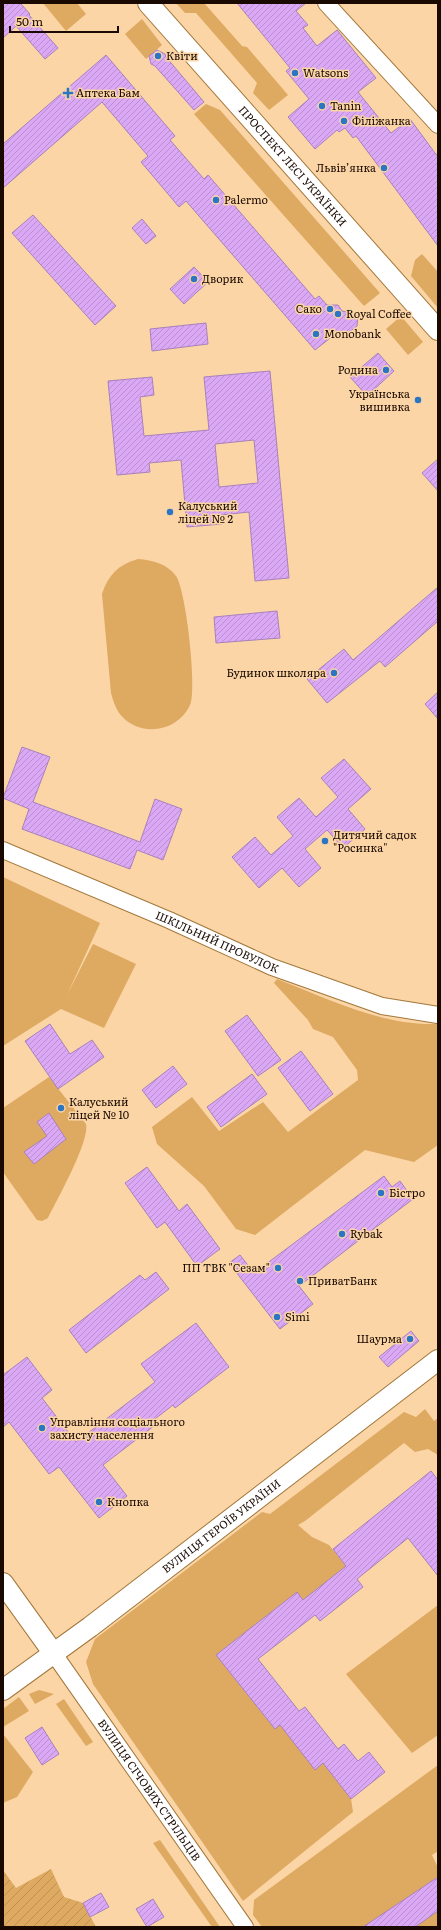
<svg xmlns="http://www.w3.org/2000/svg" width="441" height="1930" font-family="Literata,serif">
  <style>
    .green { fill: #dea961 }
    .garden { fill: url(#garden-furrows) }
    .building { fill: url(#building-hatch); stroke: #a881bc; fill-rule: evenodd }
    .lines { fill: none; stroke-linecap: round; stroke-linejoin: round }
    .minor-casing { stroke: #a2773b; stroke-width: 18 }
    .major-casing { stroke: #a2773b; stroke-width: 22 }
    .minor { stroke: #fff; stroke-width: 16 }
    .major { stroke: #fff; stroke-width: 20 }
    .poi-dot { fill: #2b75c5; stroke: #fbd5a5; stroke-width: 1.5 }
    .labels { text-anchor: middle; stroke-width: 3; stroke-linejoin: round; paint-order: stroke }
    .poi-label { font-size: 11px; fill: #190900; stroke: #fbd5a5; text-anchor: start }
    .street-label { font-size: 11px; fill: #190900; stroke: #fbd5a5 }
  </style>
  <defs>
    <pattern id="garden-furrows" width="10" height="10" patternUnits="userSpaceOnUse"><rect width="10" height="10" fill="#dea961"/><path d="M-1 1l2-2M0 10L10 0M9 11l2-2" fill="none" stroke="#be9052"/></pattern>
    <pattern id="building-hatch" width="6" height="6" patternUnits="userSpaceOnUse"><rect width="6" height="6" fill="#daa8f4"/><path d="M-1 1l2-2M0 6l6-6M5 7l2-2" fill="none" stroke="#ba8fcf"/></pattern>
  </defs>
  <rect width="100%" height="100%" fill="#fbd5a5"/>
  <g class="green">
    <path d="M43 3H77L86 14 66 31Z"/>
    <path d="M176 3H204L242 46 247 47 288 95 269 110 253 93 257 83 196 13H185Z"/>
    <path d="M142 19 162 45 146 59 125 34Z"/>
    <path d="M206 104 220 110 380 293 364 306 194 114Z"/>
    <path d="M422 254 438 272V308L411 276 415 260Z"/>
    <path d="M401 316 423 342 408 355 386 329Z"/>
    <path d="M138 559C153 560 167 564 176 576 186 590 197 689 190 705 177 733 138 738 119 713 115 707 113 700 111 693L102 594C108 575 119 564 138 559Z"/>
    <path d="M3 877 100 923 67 995 93 944 136 964 104 1028 61 1009 3 1046Z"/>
    <path d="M277 979C329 999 381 1026 438 1024V1145L414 1162 365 1150 255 1235 236 1229 204 1186 157 1144 152 1127 192 1097 219 1131 263 1102 288 1132 358 1080 357 1070 333 1037 313 1029 308 1020 274 983Z"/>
    <path d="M49 1077 86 1124C90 1141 57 1200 48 1218L42 1221 37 1220 3 1172V1108Z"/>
    <path d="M425 1409 434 1421 438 1418V1455L428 1449 415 1452 404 1443 305 1521 298 1525 312 1537 329 1545 346 1566 303 1600 297 1592 216 1655 275 1729 280 1725 315 1769 323 1763 351 1799 353 1812 243 1901 93 1684 86 1662 95 1639 262 1512 270 1514 404 1412 416 1417Z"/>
    <path d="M438 1605V1735L412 1753 346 1674Z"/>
    <path d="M39 1690 54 1694 35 1704 29 1694Z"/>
    <path d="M19 1697 29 1711 3 1727V1709Z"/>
    <path d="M64 1699 93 1742 86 1746 56 1704Z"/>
    <path d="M3 1734 33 1772 17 1797 3 1803Z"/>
    <path d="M438 1765V1851L432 1855 438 1868V1877L364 1927H262L253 1915 254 1900Z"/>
    <path d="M160 1840 220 1927H212L153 1843Z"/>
    <path d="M438 1910V1927H415Z"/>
  </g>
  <path class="garden" d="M51 1869 64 1897 83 1903 96 1927H3V1870L16 1888Z"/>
  <g class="building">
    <path d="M3 3H20L30 14 29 15 58 48 45 59 16 26 3 38Z"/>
    <path d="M237 3H306L296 11 308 25 303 28 317 46 337 30 376 78 358 92 391 133 410 119 438 157V246L356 136 353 138 345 128 339 132 337 130 315 149 288 117 309 99 286 71 290 68Z"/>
    <path d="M157 50 165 54 166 57 204 102 194 110 155 66 151 64 149 56Z"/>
    <path d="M106 55 175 136 170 140 204 179 208 175 315 299 319 296 327 305H338L342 311 358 314 357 326 348 333 334 335 315 350 186 201 179 207 141 162 148 156 102 102 3 188V144Z"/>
    <path d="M33 215 116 306 95 325 12 233Z"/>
    <path d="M142 219 156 236 146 244 132 228Z"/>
    <path d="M194 267 208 282 184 304 170 289Z"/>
    <path d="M206 323 208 344 152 351 150 329Z"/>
    <path d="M378 353 394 371 367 396 350 377Z"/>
    <path d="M270 371 289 578 255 581 249 512 221 515 222 524 187 527 181 460 149 463 150 472 117 475 108 381 152 377 154 395 140 397 144 436 209 430 204 377ZM254 440 258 483 219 487 215 444Z"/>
    <path d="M438 459V491L422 473Z"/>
    <path d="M438 587V621L385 667 380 661 327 703 307 679 344 649 353 660Z"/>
    <path d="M277 611 280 638 216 643 214 617Z"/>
    <path d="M438 692V719L425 704Z"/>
    <path d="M22 747 50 757 33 802 140 842 155 799 182 809 163 860 137 850 130 869 22 829 29 809 3 798Z"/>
    <path d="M344 759 371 789 348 809 365 829 343 848 327 830 305 849 321 868 299 887 282 868 259 888 232 857 255 837 271 855 293 836 277 817 299 798 316 817 338 797 321 778Z"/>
    <path d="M247 1015 281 1060 258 1076 225 1031Z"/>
    <path d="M50 1024 70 1054 92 1040 104 1057 58 1089 25 1041Z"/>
    <path d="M301 1051 333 1094 310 1111 278 1068Z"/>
    <path d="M173 1066 187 1084 156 1108 142 1090Z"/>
    <path d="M252 1074 267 1094 221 1127 207 1107Z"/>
    <path d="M49 1113 66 1139 34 1164 24 1152 47 1136 37 1122Z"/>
    <path d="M147 1167 179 1211 187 1204 220 1249 197 1266 165 1222 157 1228 125 1183Z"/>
    <path d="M384 1176 392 1187 400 1181 413 1199 299 1286 313 1304 280 1329 229 1263 240 1255 254 1273Z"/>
    <path d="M156 1272 169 1289 86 1353 69 1330 140 1275 145 1280Z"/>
    <path d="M196 1323 229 1367 175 1408 173 1405 151 1422 154 1426 103 1465 127 1496 99 1518 59 1467 49 1474 9 1422 3 1427V1375L27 1357 52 1390 42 1398 76 1442 155 1382 141 1364Z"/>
    <path d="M411 1331 419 1341 388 1367 379 1357Z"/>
    <path d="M431 1471 438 1480V1576L408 1538 357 1579 363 1587 320 1621 315 1615 258 1659 299 1711 305 1707 338 1749 344 1744 358 1761 369 1752 385 1772 351 1799 323 1763 315 1770 280 1725 275 1729 216 1655 297 1592 303 1600 346 1566 333 1549Z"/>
    <path d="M42 1727 59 1754 42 1765 25 1738Z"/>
    <path d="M438 1877V1911L415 1927H363Z"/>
    <path d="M101 1893 109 1907 90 1917 83 1903Z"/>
    <path d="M153 1899 164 1917 147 1927 136 1909Z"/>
  </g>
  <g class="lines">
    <defs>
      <g id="minor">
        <path d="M326 3 438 125"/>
        <path id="s1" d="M3 850 169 920 272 967 382 1006 438 1015"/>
        <path id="s2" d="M54 1654 245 1927"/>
      </g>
      <g id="major">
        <path id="s3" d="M148 3 438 330"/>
        <path d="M3 1583 54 1654"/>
        <path id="s4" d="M3 1690 90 1627 438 1360"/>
      </g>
    </defs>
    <use href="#minor" class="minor-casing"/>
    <use href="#major" class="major-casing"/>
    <use href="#minor" class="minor"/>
    <use href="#major" class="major"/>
  </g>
  <g class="poi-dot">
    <circle cx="158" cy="56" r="4"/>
    <circle cx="295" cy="73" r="4"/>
    <path d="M66 87h4v4h4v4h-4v4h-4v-4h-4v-4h4z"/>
    <circle cx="322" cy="106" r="4"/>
    <circle cx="344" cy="121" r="4"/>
    <circle cx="384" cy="168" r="4"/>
    <circle cx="216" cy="200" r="4"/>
    <circle cx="194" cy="279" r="4"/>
    <circle cx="330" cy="309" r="4"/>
    <circle cx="338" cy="314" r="4"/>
    <circle cx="316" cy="334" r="4"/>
    <circle cx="386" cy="370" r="4"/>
    <circle cx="418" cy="400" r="4"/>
    <circle cx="170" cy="512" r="4"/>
    <circle cx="334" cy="673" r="4"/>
    <circle cx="325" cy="841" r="4"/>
    <circle cx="61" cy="1108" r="4"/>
    <circle cx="381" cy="1193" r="4"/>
    <circle cx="342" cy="1234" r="4"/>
    <circle cx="278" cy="1268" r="4"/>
    <circle cx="300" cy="1281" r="4"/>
    <circle cx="277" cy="1317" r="4"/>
    <circle cx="410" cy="1339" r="4"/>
    <circle cx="42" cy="1428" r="4"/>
    <circle cx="99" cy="1502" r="4"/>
  </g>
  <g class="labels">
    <g class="poi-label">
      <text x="166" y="60">Квіти</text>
      <text x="303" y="77">Watsons</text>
      <text x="76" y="97">Аптека Бам</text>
      <text x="330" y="110">Tanin</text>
      <text x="352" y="125">Філіжанка</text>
      <text x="376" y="172" text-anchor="end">Львів’янка</text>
      <text x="224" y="204">Palermo</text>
      <text x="202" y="283">Дворик</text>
      <text x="322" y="313" text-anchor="end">Сако</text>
      <text x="346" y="318">Royal Coffee</text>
      <text x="324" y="338">Monobank</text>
      <text x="378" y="374" text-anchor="end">Родина</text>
      <text x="410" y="398" text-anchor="end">Українська<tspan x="410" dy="13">вишивка</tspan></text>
      <text x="178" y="510">Калуський<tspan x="178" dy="13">ліцей № 2</tspan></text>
      <text x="326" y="677" text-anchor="end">Будинок школяра</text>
      <text x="333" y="839">Дитячий садок<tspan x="333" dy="13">"Росинка"</tspan></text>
      <text x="69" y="1106">Калуський<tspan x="69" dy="13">ліцей № 10</tspan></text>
      <text x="389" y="1197">Бістро</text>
      <text x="350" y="1238">Rybak</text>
      <text x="270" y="1272" text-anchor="end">ПП ТВК "Сезам"</text>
      <text x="308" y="1285">ПриватБанк</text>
      <text x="285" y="1321">Simi</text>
      <text x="402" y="1343" text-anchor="end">Шаурма</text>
      <text x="50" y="1426">Управління соціального<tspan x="50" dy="13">захисту населення</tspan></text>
      <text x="107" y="1506">Кнопка</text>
    </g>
    <g class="street-label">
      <text dy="4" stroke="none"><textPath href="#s3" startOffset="218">ПРОСПЕКТ ЛЕСІ УКРАЇНКИ</textPath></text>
      <text dy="4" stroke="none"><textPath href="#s1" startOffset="233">ШКІЛЬНИЙ ПРОВУЛОК</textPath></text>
      <text dy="4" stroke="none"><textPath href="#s4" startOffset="273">ВУЛИЦЯ ГЕРОЇВ УКРАЇНИ</textPath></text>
      <text dy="4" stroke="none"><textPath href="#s2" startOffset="166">ВУЛИЦЯ СІЧОВИХ СТРІЛЬЦІВ</textPath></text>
    </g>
  </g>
  <rect width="441" height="1930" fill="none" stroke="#190900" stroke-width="8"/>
  <path d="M10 26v6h108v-6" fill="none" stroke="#190900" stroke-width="2"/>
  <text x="16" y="26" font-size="12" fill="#190900" stroke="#fbd5a5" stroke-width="3" paint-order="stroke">50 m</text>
</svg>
